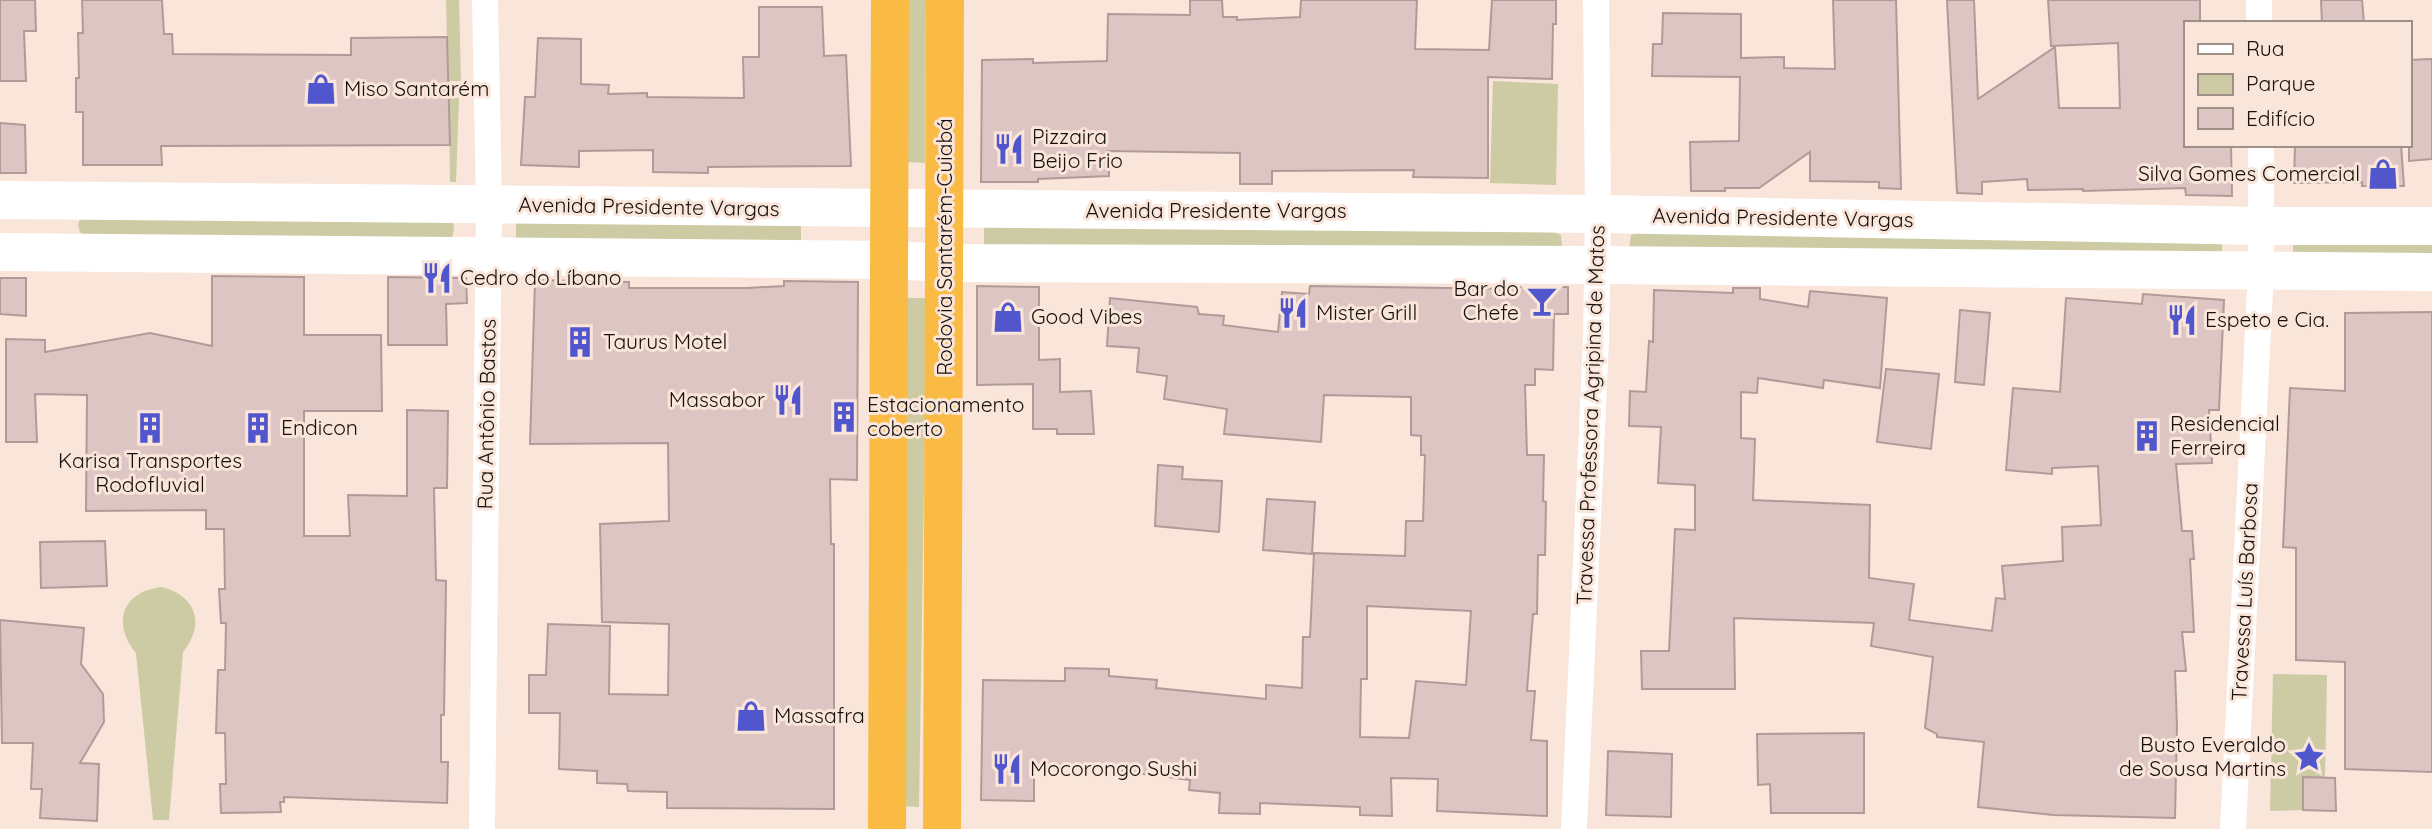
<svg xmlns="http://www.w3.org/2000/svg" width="2432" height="829" font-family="Quicksand,sans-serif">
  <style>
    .green { fill: #cccba3 }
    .building { fill: #ddc5c3; stroke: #b19b98; stroke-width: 2; fill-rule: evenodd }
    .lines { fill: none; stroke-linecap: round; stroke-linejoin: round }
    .street { stroke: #fff; stroke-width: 26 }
    .secondary { stroke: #fff; stroke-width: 38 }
    .highway { stroke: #fabb45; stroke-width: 38 }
    .labels { text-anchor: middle; stroke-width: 6; stroke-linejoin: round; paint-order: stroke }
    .poi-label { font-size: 21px; fill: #16100c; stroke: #f9e5d9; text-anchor: start }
    .street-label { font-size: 21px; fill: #16100c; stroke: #f9e5d9 }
  </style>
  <rect width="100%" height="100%" fill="#f9e5d9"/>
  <g class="green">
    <path d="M446 0H459L461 81H448Z"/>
    <path d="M908 0H926L925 163 907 162Z"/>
    <path d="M1493 81 1558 84 1556 185 1490 183Z"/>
    <path d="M449 98H459L456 182H450Z"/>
    <path d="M81 216 453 221 454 230 452 238 89 239 80 232 78 225Z"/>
    <path d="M516 219 801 224V244L516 242Z"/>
    <path d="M984 224 1551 231 1561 235 1562 246 984 249Z"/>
    <path d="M1642 231 2222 243V254L1629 248 1631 235Z"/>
    <path d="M2432 236V257H2293V237Z"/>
    <path d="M907 298H927L919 807 901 806Z"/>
    <path d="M162 587C197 596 205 625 183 652L169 820H153L136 653C111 623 123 591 162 587Z"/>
    <path d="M2273 674 2327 675 2325 778H2303V810L2270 811Z"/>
  </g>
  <g class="building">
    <path d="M0 0H35L36 31H24L26 81H0Z"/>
    <path d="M82 0H162L164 34H172L173 54 351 55V38L447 37 450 145 161 146 162 165H83V112H76V78H79L78 33H83Z"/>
    <path d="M1190 0H1222L1223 17H1237V20L1300 17 1301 0H1417L1415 49 1489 50 1492 0H1556V24H1553L1552 79 1488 77V178L1413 177 1414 170 1272 171V184H1240V153L1108 151 1109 176 1038 179V182H981L982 60 1033 59V63L1107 61 1108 14 1190 15Z"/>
    <path d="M1833 0H1896L1901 189 1879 188V182L1810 181V152L1759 188H1725V191H1691L1690 142 1739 141 1740 77 1652 76 1653 44H1662L1663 13 1741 14V58L1784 57V68L1835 69Z"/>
    <path d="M1947 0H1974L1978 99 2055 47 2059 108H2120L2118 43 2051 46 2048 0H2200V23H2185L2184 141 2185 145H2231L2232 196 2186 195 2185 188 2083 191V189L2028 190 2027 179 1982 182V194L1957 193Z"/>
    <path d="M2321 0H2362L2364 23H2322Z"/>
    <path d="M759 7H822L824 56 846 55 851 166 708 167V173L653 172V150L579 151V167L521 165 525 97H535L538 38 581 39V84L609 85 608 94 647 93V97L744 98 743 57H759Z"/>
    <path d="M2432 59V159L2409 161V60Z"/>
    <path d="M0 123 25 125 26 173H0Z"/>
    <path d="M2295 145H2401L2404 186H2362V182L2294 183Z"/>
    <path d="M212 276 304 277V335H381L382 411H304V536H350L348 495 407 496V410L448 411 447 488H434L436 580 446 581 444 715H441V762H448L447 803 284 797V802H280L281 812 221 813 220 784H226L225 733H216L218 670H225L226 623H221L219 589H225L224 529H206V510L86 511 87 395 35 394 37 442H6V339L45 340V352L150 333 212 346Z"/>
    <path d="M388 277 466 278 467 303 446 304 447 345H388Z"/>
    <path d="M0 278H26V316L0 314Z"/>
    <path d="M535 280 629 282V288H747L784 286V281L858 282 857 480 830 479 831 544H834V809L667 808V792L628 791 627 784 597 783V771L559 769 560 713H529V675H546L548 624 610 626 609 694 668 695 669 624 602 622 600 524 669 521 668 443 530 444Z"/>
    <path d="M977 286 1039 287V360L1060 359V392L1091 391 1094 434H1057V429H1033V384L977 385Z"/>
    <path d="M1310 286 1516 289 1517 287H1568V314H1554L1553 370 1535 369V385H1525L1527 455H1544L1543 501 1546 502 1545 555H1538L1537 614H1533L1527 691H1535L1531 740 1547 741V816L1437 811 1438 779 1391 778 1392 816 1360 815V807L1260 803V814L1219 813 1220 793 1189 790 1190 780 1112 770 1113 766 1034 764V801L981 800 983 680 1065 681V668L1109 669V676L1157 680 1156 688 1266 699V685L1302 688 1303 637H1310L1314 553 1405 556 1406 521H1423L1425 455H1421V436L1411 435V397L1324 395 1321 442 1224 434 1227 409 1164 399 1167 376 1137 372 1139 348 1107 346 1110 298 1197 307 1199 314 1224 316 1223 325 1278 332 1282 292 1309 294ZM1367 606 1471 611 1466 685 1416 681 1409 738 1360 737 1361 679H1367Z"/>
    <path d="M1733 288H1760V299L1808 307 1810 291 1887 298 1880 388 1824 380 1823 388 1758 378 1757 393 1741 392V438L1755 439 1753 500 1870 505 1869 578 1914 584 1909 620 1992 631 1996 598 2005 599 2002 566 2063 561 2062 527 2101 525 2098 466 2052 468V474L2006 470 2013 388 2060 392 2066 298 2142 304 2143 294 2224 300 2219 410H2209L2212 463 2176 464 2182 531H2192L2194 559H2190L2194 632H2182L2186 671H2175L2177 726 2175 818 2053 815 1978 807 1984 742 1937 737V734L1925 728 1933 657 1871 646 1874 623 1734 618 1735 689H1642L1641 651H1669L1675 529 1695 530V485L1658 483 1661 427 1629 426 1630 391 1646 392 1649 341 1653 342 1654 290 1733 293Z"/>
    <path d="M1960 310 1990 313 1984 385 1955 382Z"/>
    <path d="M2432 312V772L2345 769V662L2296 660V548L2283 547 2290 388 2345 391V313Z"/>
    <path d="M1886 369 1939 374 1931 449 1877 442Z"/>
    <path d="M1158 465 1183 467 1182 479 1222 481 1219 532 1155 526Z"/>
    <path d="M1267 499 1315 502 1312 554 1263 550Z"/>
    <path d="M105 541 107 586 41 588 40 542Z"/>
    <path d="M0 620 84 628 81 664 103 694 104 722 80 763 99 764 97 821 40 818 42 789H31L33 743H2Z"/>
    <path d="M1864 733V813H1771L1770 784 1758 785 1757 734Z"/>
    <path d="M1608 751 1672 754 1671 817 1606 815Z"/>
    <path d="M2303 777 2335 778 2336 811 2303 810Z"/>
  </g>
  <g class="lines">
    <g class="street">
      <path d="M2259 0V23"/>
      <path d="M482 829 489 205 485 0"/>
      <path d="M1574 829 1596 339 1598 214 1596 0"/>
      <path d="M2233 829 2261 271V145"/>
    </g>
    <g class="secondary">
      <path d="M0 200 1598 214 2262 226H2432"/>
      <path d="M0 252 890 260 945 263 1597 265 2432 272"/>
    </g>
    <g class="highway">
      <path d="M887 829 890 0"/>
      <path d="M942 829 945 0"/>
    </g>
  </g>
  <defs>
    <symbol id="shop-bare" viewBox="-9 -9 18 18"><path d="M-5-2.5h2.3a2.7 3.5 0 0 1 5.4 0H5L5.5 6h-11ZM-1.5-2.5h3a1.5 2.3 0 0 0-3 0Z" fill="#5156cd" stroke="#f9e5d9" stroke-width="2.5" paint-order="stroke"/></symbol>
    <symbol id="restaurant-bare" viewBox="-9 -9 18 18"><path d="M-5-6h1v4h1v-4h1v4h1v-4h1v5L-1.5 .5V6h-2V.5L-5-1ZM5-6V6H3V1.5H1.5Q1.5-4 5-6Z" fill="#5156cd" stroke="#f9e5d9" stroke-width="2.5" paint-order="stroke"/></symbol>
    <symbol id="bar-bare" viewBox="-9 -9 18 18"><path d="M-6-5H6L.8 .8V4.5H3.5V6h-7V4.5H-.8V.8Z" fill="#5156cd" stroke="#f9e5d9" stroke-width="2.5" paint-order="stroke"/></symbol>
    <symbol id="building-bare" viewBox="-9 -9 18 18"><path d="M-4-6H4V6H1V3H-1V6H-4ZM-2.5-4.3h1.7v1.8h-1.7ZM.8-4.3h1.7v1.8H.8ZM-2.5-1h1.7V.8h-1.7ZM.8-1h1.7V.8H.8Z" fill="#5156cd" stroke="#f9e5d9" stroke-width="2.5" paint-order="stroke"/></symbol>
    <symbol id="sight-bare" viewBox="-9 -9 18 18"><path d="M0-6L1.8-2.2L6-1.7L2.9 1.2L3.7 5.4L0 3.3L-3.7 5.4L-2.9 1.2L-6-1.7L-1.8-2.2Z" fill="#5156cd" stroke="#f9e5d9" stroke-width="2.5" paint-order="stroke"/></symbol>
  </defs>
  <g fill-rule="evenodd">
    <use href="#shop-bare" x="299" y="67" width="44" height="44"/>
    <use href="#restaurant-bare" x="987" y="127" width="44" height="44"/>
    <use href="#shop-bare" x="2361" y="152" width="44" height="44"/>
    <use href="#restaurant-bare" x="415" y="256" width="44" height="44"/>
    <use href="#bar-bare" x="1520" y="279" width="44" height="44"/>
    <use href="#restaurant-bare" x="1271" y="291" width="44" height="44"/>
    <use href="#shop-bare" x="986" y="295" width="44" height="44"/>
    <use href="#restaurant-bare" x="2160" y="298" width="44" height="44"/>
    <use href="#building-bare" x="558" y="320" width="44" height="44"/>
    <use href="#restaurant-bare" x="766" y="378" width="44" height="44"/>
    <use href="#building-bare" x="822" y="395" width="44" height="44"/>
    <use href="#building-bare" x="128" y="406" width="44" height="44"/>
    <use href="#building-bare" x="236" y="406" width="44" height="44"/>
    <use href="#building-bare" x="2125" y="414" width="44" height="44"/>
    <use href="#shop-bare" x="729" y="694" width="44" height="44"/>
    <use href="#sight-bare" x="2287" y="735" width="44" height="44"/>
    <use href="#restaurant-bare" x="985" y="747" width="44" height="44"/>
  </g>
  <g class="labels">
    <g class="poi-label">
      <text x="344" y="96">Miso Santarém</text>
      <text x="1032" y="144">Pizzaira<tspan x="1032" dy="24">Beijo Frio</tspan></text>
      <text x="2360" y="181" text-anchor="end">Silva Gomes Comercial</text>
      <text x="460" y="285">Cedro do Líbano</text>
      <text x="1519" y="296" text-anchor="end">Bar do<tspan x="1519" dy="24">Chefe</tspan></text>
      <text x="1316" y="320">Mister Grill</text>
      <text x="1031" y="324">Good Vibes</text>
      <text x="2205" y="327">Espeto e Cia.</text>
      <text x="603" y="349">Taurus Motel</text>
      <text x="765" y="407" text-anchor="end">Massabor</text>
      <text x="867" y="412">Estacionamento<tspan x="867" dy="24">coberto</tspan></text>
      <text x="2170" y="431">Residencial<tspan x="2170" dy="24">Ferreira</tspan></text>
      <text x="281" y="435">Endicon</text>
      <text x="150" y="468" text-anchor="middle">Karisa Transportes<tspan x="150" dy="24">Rodofluvial</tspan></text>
      <text x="774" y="723">Massafra</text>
      <text x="2286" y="752" text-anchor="end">Busto Everaldo<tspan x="2286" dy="24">de Sousa Martins</tspan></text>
      <text x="1030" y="776">Mocorongo Sushi</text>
    </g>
    <g class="street-label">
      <text transform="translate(649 207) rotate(1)" y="7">Avenida Presidente Vargas</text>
      <text x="1216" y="218">Avenida Presidente Vargas</text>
      <text transform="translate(1783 218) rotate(1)" y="7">Avenida Presidente Vargas</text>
      <text transform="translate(945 247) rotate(-90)" y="7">Rodovia Santarém-Cuiabá</text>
      <text transform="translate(487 414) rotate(-89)" y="7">Rua Antônio Bastos</text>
      <text transform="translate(1591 415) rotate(-88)" y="7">Travessa Professora Agripina de Matos</text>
      <text transform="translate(2245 592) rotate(-87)" y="7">Travessa Luís Barbosa</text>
    </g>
  </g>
  <rect x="2184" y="21" width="228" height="126" fill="#f9e5d9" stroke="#9e9087" stroke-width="2"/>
  <rect x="2198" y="44" width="35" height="10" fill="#ffffff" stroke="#9e9087" stroke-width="2"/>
  <text x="2246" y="56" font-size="21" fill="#16100c">Rua</text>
  <rect x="2198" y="74" width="35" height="21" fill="#cccba3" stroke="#9e9087" stroke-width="2"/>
  <text x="2246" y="91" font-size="21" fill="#16100c">Parque</text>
  <rect x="2198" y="108" width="35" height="21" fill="#ddc5c3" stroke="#9e9087" stroke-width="2"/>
  <text x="2246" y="126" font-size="21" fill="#16100c">Edifício</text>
</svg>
